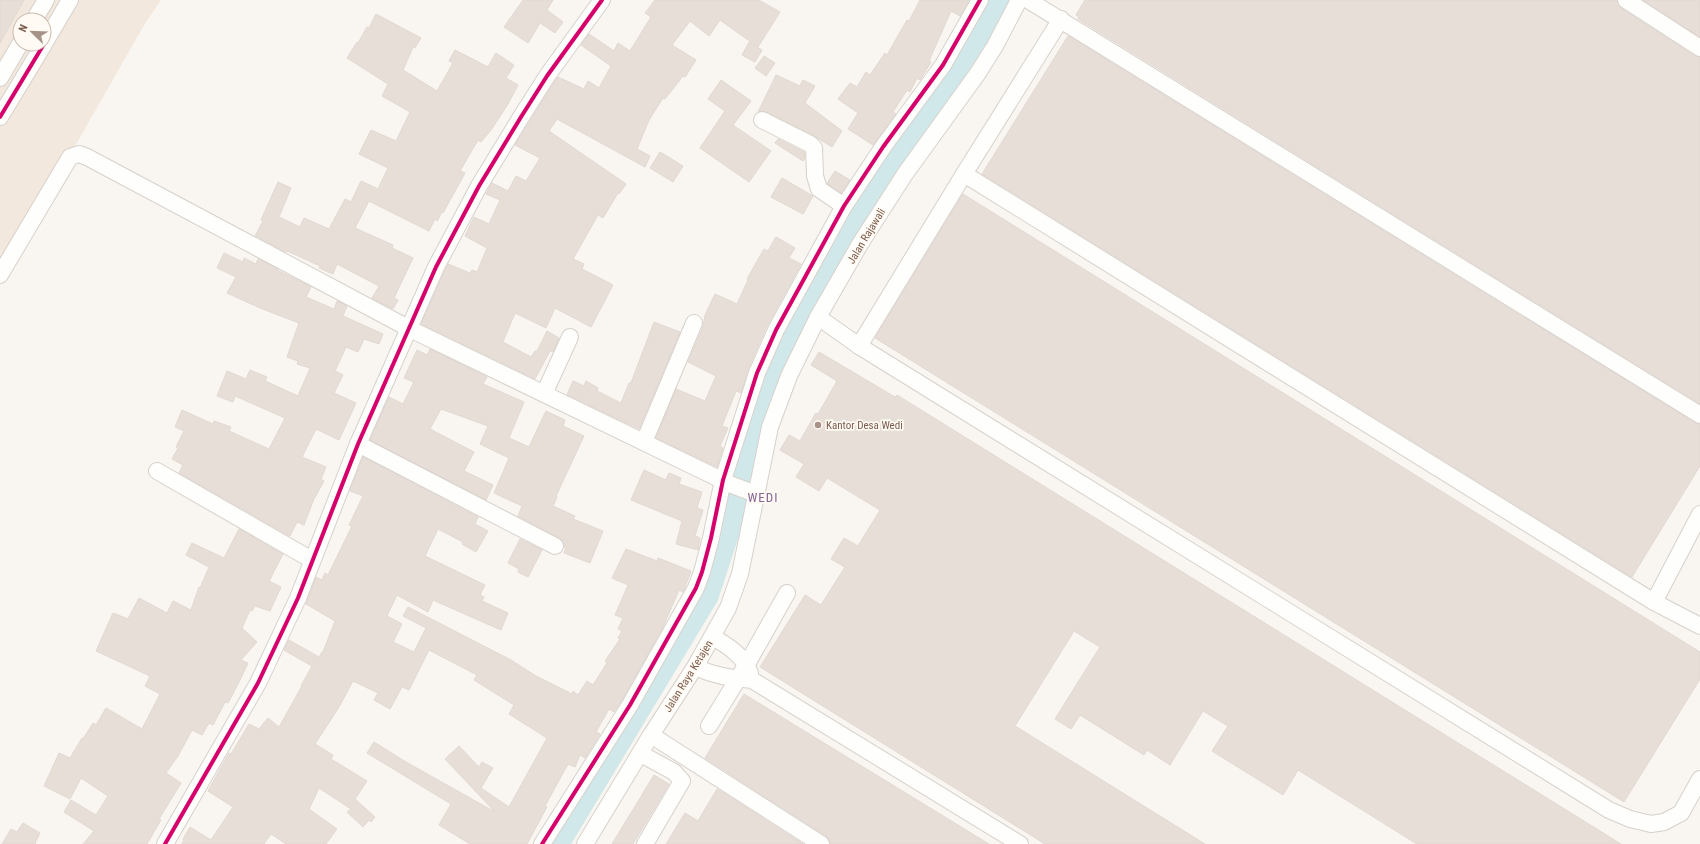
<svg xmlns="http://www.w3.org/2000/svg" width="1700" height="844" font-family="'Roboto Condensed',sans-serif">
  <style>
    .residential { fill: #f2e8de; fill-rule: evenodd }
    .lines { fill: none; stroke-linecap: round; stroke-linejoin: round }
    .river { stroke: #d0e8ea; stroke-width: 26 }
    .building { fill: #e6ded7; stroke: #e2d8d2 }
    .minor-casing { stroke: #d7d1cb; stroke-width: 18 }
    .minor { stroke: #fefefd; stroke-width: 16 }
    .cycleway-casing { stroke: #fffaf3; stroke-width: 6 }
    .cycleway { stroke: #d6006c; stroke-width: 4 }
    .poi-dot { fill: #a69286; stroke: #fffaf3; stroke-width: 1.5 }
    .labels { text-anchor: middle; stroke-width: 3.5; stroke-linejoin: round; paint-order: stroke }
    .street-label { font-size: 11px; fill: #7a5c4d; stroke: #fffaf3 }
    .poi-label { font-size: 11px; fill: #7a5c4d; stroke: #fffaf3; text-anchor: start }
    .quarter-label { font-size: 13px; letter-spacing: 1px; fill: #846695; stroke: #fffaf3 }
  </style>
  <rect width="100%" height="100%" fill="#f9f5f0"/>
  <path class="residential" d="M0 0H161L144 25 0 278ZM20 20H44V44H20Z"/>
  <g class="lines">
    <path class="river" d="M556 844 706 595 778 375 813 291 991 23 1001 0"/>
  </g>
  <g class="building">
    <path d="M0 0H24L0 43Z"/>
    <path d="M523 0H553L547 10 563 22 555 33 540 23 528 43 504 27Z"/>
    <path d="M655 0H759L780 12 758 47 720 20 709 36 690 21 672 45 696 60 685 77 683 76 665 99 663 98 649 120 637 149 650 156 645 167 557 119 549 131 626 184 619 194 618 193 603 218 598 215 573 259 584 264 582 269 613 285 591 327 555 308 546 328 515 313 503 342 531 357 535 351H537L547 331 559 338 553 352 550 351 535 379 421 324 448 264 470 273 472 270 477 272 487 248 465 236 474 217 489 224 500 200 486 194 492 183 508 191 516 176 526 181 540 158 515 145 555 81 558 77 584 89 588 81 599 88 611 66 581 45 589 34 614 51 618 43 630 51 651 17 645 13Z"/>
    <path d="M920 0H969L960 16 951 11 929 61 931 62 922 77 920 80 917 78 910 92 907 90 893 112 896 114 873 145 848 129 858 113 838 99 850 83 857 87 866 72 870 75 885 53 887 55 907 20 909 21Z"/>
    <path d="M1085 0H1617L1621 8 1695 56 1700 57V404L1078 19 1079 17 1076 15Z"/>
    <path d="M1643 0H1700V37Z"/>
    <path d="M376 14 421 38 415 48 413 47 403 70 437 91 453 63 449 61 455 50 488 67 496 53 514 65 506 78 518 85 508 104 491 130 481 142 478 140 460 171 465 173 443 213 442 212 437 221 435 219 429 231 369 201 355 228 393 245 392 248 413 258 394 298 398 300 393 309 372 298 379 286 337 264 333 274 319 268 320 266 287 251 286 252 255 236 263 221 261 220 278 182 291 188 279 217 300 227 304 218 329 229 345 199 351 202 361 181 378 189 388 168 359 154 371 130 396 141 410 112 382 96 388 84 347 58 357 42 358 43 367 27 369 28Z"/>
    <path d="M1068 36 1695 423 1700 424V466L1632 577 982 174Z"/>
    <path d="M749 42 762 50 755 62 742 55Z"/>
    <path d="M764 56 775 63 766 76 755 68Z"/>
    <path d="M776 75 800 86 803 80 815 86 805 103 842 131 832 147 814 136 766 112H758Z"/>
    <path d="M721 80 751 101 733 125 771 151 749 182 700 148 725 111 708 99Z"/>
    <path d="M778 139 804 152 805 158 803 161 775 143Z"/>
    <path d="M660 152 683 166 673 182 650 168Z"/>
    <path d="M835 171 850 180 841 193 827 183Z"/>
    <path d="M782 178 813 196 803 214 771 197Z"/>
    <path d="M963 194 1700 652V679L1624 802 875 338Z"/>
    <path d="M776 237 795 248 789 258 801 264 767 326 748 369 741 393 736 391 722 426 728 428 720 446 723 448 717 467 656 438 676 389 705 401 716 376 688 362 703 327 705 315 715 294 737 304 748 280 747 279 764 249 768 251Z"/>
    <path d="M224 253 243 262 244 258 256 264 258 259 278 269 277 270 311 287 306 297 334 309 337 301H338L347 306 343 316 383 334 379 344 364 339 358 352 346 347 335 371 343 375 334 393 356 403 339 440 316 429 302 457 326 467 321 479 324 481 314 499 304 525 297 522 290 536 179 473 183 465 172 459 178 448 176 447 184 431 175 427 182 410 213 424 214 421 231 427 229 431 269 449 285 418 235 396 233 402 217 396 227 371 246 379 250 370 267 377 265 381 298 396 310 368 297 364 298 361 287 357 299 323 260 308 227 293 236 277 217 268Z"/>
    <path d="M654 322 680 332 639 429 567 395 573 381 584 386 586 381 598 388 597 391 621 403 629 383H631Z"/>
    <path d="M430 349 487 377 483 384 524 402 509 438 529 447 546 411 565 420 563 426 584 436 556 496 557 497 553 506 575 516 573 519 603 531 590 563 564 553 566 548 564 547 563 541 560 538 518 516 522 506 494 493 509 458 480 444 488 426 441 409 430 429 474 452 464 471 493 485 486 500 370 440 389 397 403 404 414 382 404 378 417 350 427 355Z"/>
    <path d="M819 352 895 397 897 395 1621 844H1417L1298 770 1283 795 1212 751 1228 726 1203 711 1170 765 1147 750 1144 755 1080 715 1071 729 1055 719 1100 647 1074 631 1015 726 1205 844H1045L760 667 805 595 821 605 845 567 831 559 844 538 858 546 880 510 827 478 819 491 796 477 804 464 780 450 789 435 800 441 816 413 818 414 837 381 811 365Z"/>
    <path d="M363 457 478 517 475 524 488 531 476 552 462 544 463 542 438 529 425 556 485 585 480 595 484 597 482 601 508 613 501 630 433 600 428 612 397 595 387 616 402 624 393 642 414 652 426 628 403 616 408 607 511 660 536 676 572 694 573 691 578 695 587 681 593 685 607 663 605 661 620 639 618 638 622 631 618 629 623 618 615 615 628 585 612 578 626 549 657 561 658 558 691 571 684 590 683 592 679 590 663 627 622 700 614 712 609 709 596 732 600 734 585 758 580 755 575 767 568 764 545 806 547 807 527 844H470L439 825 451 804 367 753 374 742 406 762 495 812 445 759 459 746 479 767 482 762 493 768 481 788 509 807 547 738 509 714 514 705 474 680 477 675 429 650 409 690 402 687 390 709 374 700 378 693 353 681 339 707 315 744 333 755 331 759 367 781 355 799 375 817 371 822 369 820 363 827 347 812 351 809 319 788 309 809 337 829 326 844H286L271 834 264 844H182L184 840 183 839 190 827 211 840 233 807 208 791 229 753 231 754 249 724 259 729 268 718 279 727 302 686H301L312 666 284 650 289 640 319 657 322 652H323L335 621 306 604 316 577 322 580 325 573 328 575 352 526 349 525 363 496 350 491Z"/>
    <path d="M644 470 666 480 669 473 681 478 679 484 702 492 697 508 703 510 695 536 700 538 698 550 676 544 682 521 631 500Z"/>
    <path d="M239 529 283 554 269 581 281 587 270 611 255 606 252 611 250 610 242 628 257 642 241 660 248 663 240 680 228 703 225 702 213 725 209 723 202 735 192 730 178 756 166 773 181 783 159 819 161 820 147 844H83L94 831 64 812 71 800 96 815 108 796 81 778 70 799 44 786 59 753 70 758 82 738 83 739 93 723 96 725 106 708 142 729 160 694 145 686 150 676 96 651 113 613 128 619 139 598 167 613 173 601 191 610 199 587 200 588 209 567 186 555 192 543 224 558Z"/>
    <path d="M520 539 542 550 528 577 518 572 519 569 508 563Z"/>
    <path d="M744 694 989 844H830L826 836 705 758Z"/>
    <path d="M654 775 669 784 633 844H612Z"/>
    <path d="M717 789 803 844H666L685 813 698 821Z"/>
    <path d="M23 823 40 833 35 843 36 844H2L11 829 17 832Z"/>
  </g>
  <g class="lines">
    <defs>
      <g id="minor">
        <path d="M1028 0 1700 415"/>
        <path d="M1626 0 1700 48"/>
        <path d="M34 20 46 0"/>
        <path d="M44 44 70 0"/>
        <path d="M0 78 20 44"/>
        <path d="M0 117 44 44"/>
        <path d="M762 120 810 144 814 148 815 176 819 189 844 206"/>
        <path d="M964 174 1654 602 1700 626"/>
        <path d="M0 275 70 157 79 154 87 157 410 329 732 485 756 494"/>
        <path d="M818 317 859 346 1609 810 1630 819 1651 824 1664 822 1681 813 1700 779"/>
        <path d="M859 346 964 174 1061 19"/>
        <path d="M544 394 570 337"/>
        <path d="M644 442 694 323"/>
        <path d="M358 444 555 546"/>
        <path d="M157 471 312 560"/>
        <path d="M1654 602 1700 514"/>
        <path d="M713 637C728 646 743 655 750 673"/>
        <path d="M695 667C713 675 733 679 752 680L1020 844"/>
        <path d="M709 726 747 664 787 593"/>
        <path d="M651 735 821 844"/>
        <path d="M641 754 674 772 682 781 645 844"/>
        <path d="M165 844 258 683 298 598 358 444 436 267 479 186 521 117 547 76 602 0"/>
        <path d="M542 844 630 705 696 588 702 572 711 538 723 480 757 373 776 330 844 206 883 147 943 65 980 0"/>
        <path d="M585 844 651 735 695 667 728 608 740 574 770 427 789 376 818 317 860 244 905 174 978 73 995 46 1019 0"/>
      </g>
    </defs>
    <use href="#minor" class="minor-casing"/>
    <use href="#minor" class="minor"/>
    <defs>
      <g id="cycleway">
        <path d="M0 117 44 44"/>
        <path d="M165 844 258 683 298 598 358 444 436 267 479 186 521 117 547 76 602 0"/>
        <path d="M542 844 630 705 696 588 702 572 711 538 723 480 757 373 776 330 844 206 883 147 943 65 980 0"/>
      </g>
    </defs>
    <use href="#cycleway" class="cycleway-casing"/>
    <use href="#cycleway" class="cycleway"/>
  </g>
  <circle class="poi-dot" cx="818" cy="425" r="4"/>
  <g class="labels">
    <g class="street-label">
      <text transform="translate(866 236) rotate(-59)" y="4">Jalan Rajawali</text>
      <text transform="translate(688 676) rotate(-58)" y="4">Jalan Raya Ketajen</text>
    </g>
    <g class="poi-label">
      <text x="826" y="429">Kantor Desa Wedi</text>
    </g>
    <g class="quarter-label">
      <text x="763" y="502">WEDI</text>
    </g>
  </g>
  <g transform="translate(32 32) rotate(293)"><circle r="19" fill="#fffaf3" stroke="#cabbb1"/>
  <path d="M0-3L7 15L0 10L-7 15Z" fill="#a69286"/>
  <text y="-6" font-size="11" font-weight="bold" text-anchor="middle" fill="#7a5c4d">N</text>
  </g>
</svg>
